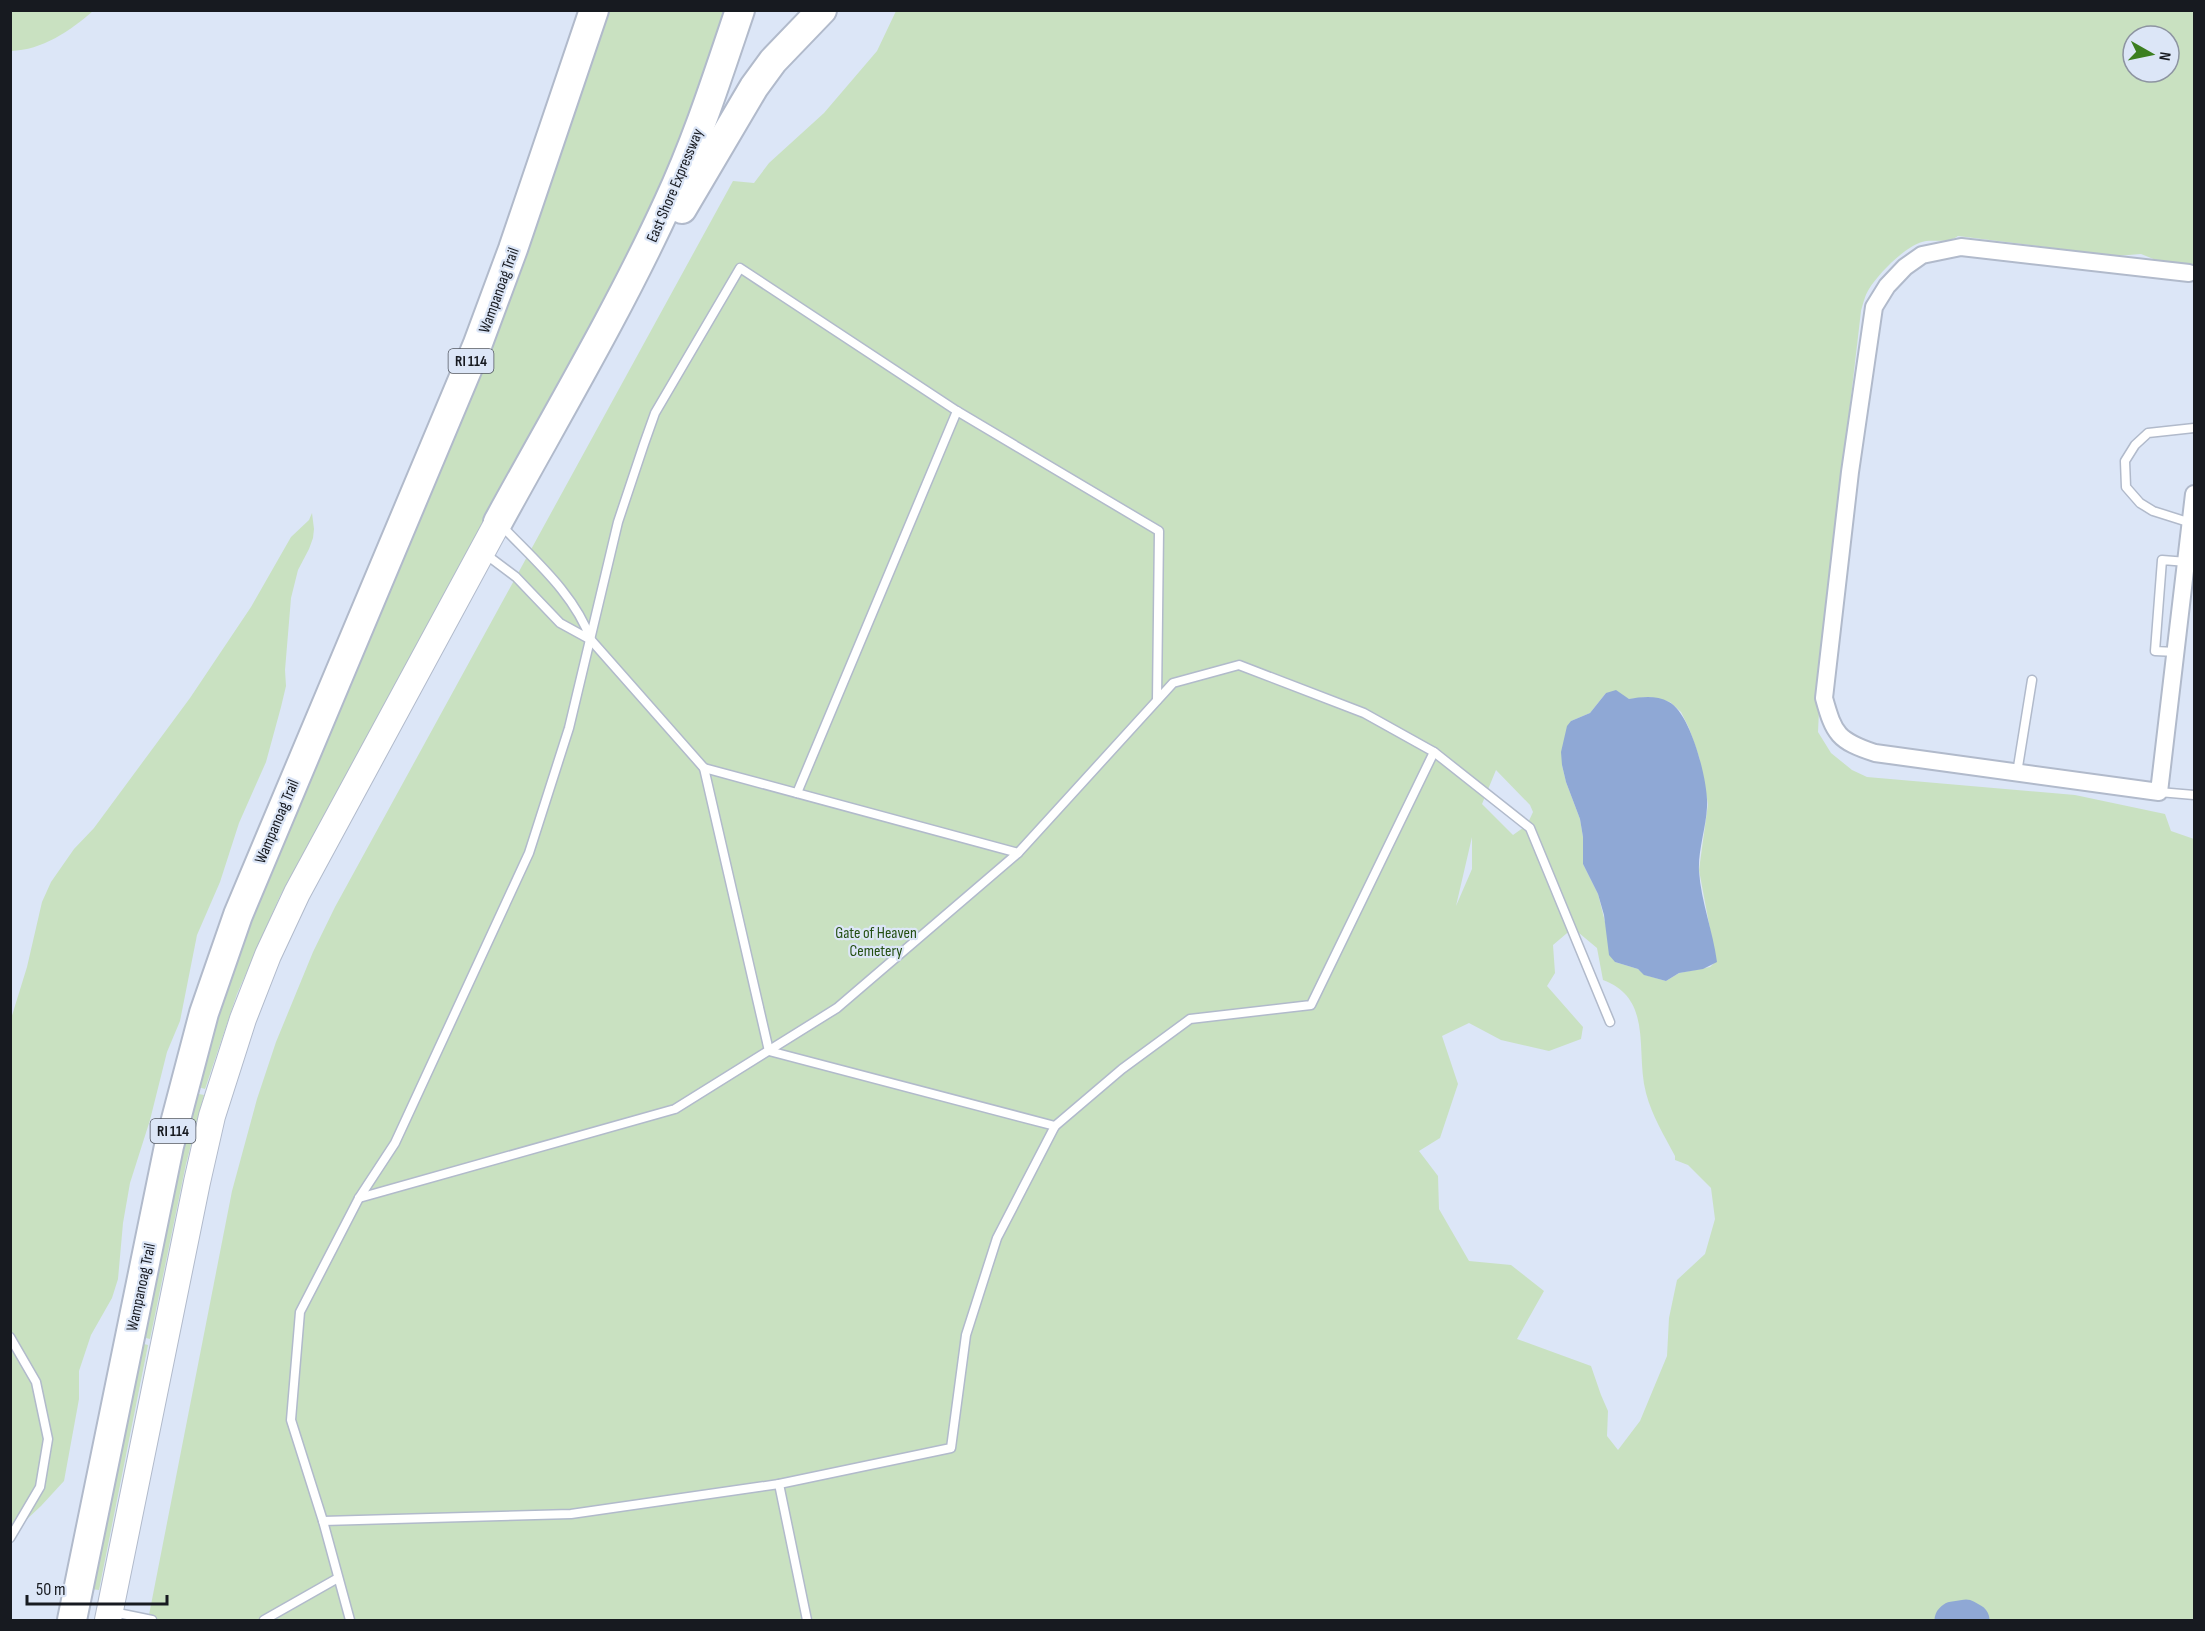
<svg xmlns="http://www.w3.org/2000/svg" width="2205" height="1631" font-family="'Sofia Sans Condensed',sans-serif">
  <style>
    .green { fill: #c9e1c1; fill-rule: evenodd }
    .water { fill: #8fa8d5 }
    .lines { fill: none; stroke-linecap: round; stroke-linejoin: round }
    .river { stroke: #8fa8d5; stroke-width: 33 }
    .lane-casing { stroke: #b1bacb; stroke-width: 11 }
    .street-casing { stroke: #b1bacb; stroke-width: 20 }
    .primary-casing { stroke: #b1bacb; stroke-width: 28 }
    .highway-casing { stroke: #b1bacb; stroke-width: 32 }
    .lane { stroke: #fff; stroke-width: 8 }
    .street { stroke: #fff; stroke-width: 16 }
    .primary { stroke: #fff; stroke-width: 26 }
    .highway { stroke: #fff; stroke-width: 28 }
    .labels { text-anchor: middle; stroke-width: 4.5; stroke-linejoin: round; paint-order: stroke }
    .shield { fill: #dce6f7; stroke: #525760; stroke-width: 1.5 }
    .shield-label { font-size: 15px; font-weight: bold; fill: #171a20 }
    .street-label { font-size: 16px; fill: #171a20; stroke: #dce6f7 }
    .park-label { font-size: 16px; fill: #244f12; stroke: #dce6f7 }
  </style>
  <rect width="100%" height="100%" fill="#dce6f7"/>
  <g class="green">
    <path d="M10 11 11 10 93 11C70 31 42 50 11 51Z"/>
    <path d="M607 11H728L665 179 638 240 280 896 237 994 205 1089 195 1086 239 947Z"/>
    <path d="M896 11H2194V286L2192 274 2163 266 2156 260 2141 254 2116 256 1958 236C1948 243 1938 240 1926 241 1907 244 1879 273 1869 289 1865 295 1863 304 1861 311L1822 646 1818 732 1831 753 1852 770 1867 777 2075 795 2165 814 2171 831 2194 839V1620H148L232 1191 257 1099 276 1042 313 952 335 907 733 181 754 183 769 163 824 113 877 51ZM2133 36H2169V72H2133ZM1606 693 1629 699 1650 697 1670 702 1681 712 1689 728 1699 757 1708 804 1699 870 1716 961 1710 967 1679 973 1666 981 1645 975 1638 969 1615 962 1598 894 1583 864V837L1580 819 1566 782 1562 765V753L1571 721 1590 713ZM1496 770 1530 805 1533 812 1527 825 1513 835 1482 804ZM1472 837V869L1456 906ZM1573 928 1597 948 1603 980C1654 999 1635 1051 1646 1093 1652 1116 1664 1135 1675 1156V1160L1688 1165 1711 1188 1715 1219 1705 1254 1677 1280 1669 1318 1667 1356 1640 1421 1618 1450 1607 1436 1608 1411 1601 1395 1591 1366 1517 1339 1544 1291 1511 1265 1469 1261 1439 1209 1438 1176 1419 1151 1440 1138 1458 1084 1442 1036 1469 1023 1501 1040 1549 1051 1581 1039 1583 1027 1547 986 1555 973 1553 945Z"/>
    <path d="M312 513 314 529 313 538 309 549 298 570 291 598 285 670 286 686 281 707 266 762 239 823 220 882 197 935 180 1021 167 1052 150 1120 130 1183 123 1223 118 1279 112 1298 91 1335 79 1371V1399L64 1481 41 1506 11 1534 10 1022 27 967 42 902 51 882 74 849 94 828 190 698 251 607 291 537 309 520Z"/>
    <path d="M194 1093 204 1095 186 1164 150 1339 142 1337Z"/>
    <path d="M140 1343 148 1345 99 1590 91 1589Z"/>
  </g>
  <path class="water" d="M1616 690 1629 699C1642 697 1656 695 1669 702 1691 713 1709 784 1707 807 1706 828 1698 850 1699 871 1701 902 1713 931 1717 962L1703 969 1679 973 1666 981 1644 975 1638 969 1615 962 1609 955 1604 915 1598 894 1583 864V837L1580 819 1566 782 1562 765 1561 752 1567 726 1571 721 1590 713 1606 693Z"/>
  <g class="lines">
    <path class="river" d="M1951 1620 1953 1618 1966 1616 1973 1620"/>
    <defs>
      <g id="lane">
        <path d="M2191 523 2153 511 2140 503 2126 487 2125 461 2135 445 2148 433 2194 428"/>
        <path d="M484 553 516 577 560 623 591 640C574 593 534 560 500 524"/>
        <path d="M591 640 704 768 1018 853 1173 683 1239 665 1364 713 1434 752 1530 828 1610 1022"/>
        <path d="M2176 652 2155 651 2162 560 2187 562"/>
        <path d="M704 768 769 1051 1055 1126"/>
        <path d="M2017 773 2032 680"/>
        <path d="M2159 792 2194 795"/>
        <path d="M797 793 957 411"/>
        <path d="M359 1198 675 1109 837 1008 1018 853"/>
        <path d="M10 1337 36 1382 48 1439 40 1487 10 1538"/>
        <path d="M779 1484 807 1620"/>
        <path d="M323 1521 571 1514 779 1484 951 1448 966 1335 997 1238 1055 1126 1122 1069 1190 1019 1311 1005 1434 752"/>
        <path d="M113 1612 152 1620"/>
        <path d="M264 1620 338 1578"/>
        <path d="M350 1620 323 1521 291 1420 300 1312 359 1198 395 1143 529 853 569 728 618 522 644 444 655 413 740 268 957 411 1159 531 1157 700"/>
      </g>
      <path id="street" d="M2189 273 1961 247 1922 255 1905 267 1887 286 1874 307 1850 472 1824 698C1834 734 1838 741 1875 753L2159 792 2194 494"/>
      <path id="primary" d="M108 1620 197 1182 212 1116 243 1019 268 955 297 893 498 522"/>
      <g id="highway">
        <path d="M682 209 754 87 773 61 822 10"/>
        <path d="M498 522C556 416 618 312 668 203 697 141 718 75 740 10"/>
        <path d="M72 1620 169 1146 204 1013 238 915 477 346 513 249 594 10"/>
      </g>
    </defs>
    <use href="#lane" class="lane-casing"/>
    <use href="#street" class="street-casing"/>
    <use href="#primary" class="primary-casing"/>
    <use href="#highway" class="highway-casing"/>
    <use href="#lane" class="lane"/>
    <use href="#street" class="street"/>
    <use href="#primary" class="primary"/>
    <use href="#highway" class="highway"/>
  </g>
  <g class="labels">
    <g class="shield">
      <rect x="448.5" y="349" width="45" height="24" rx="4.5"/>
      <rect x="150.5" y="1119" width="45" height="24" rx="4.5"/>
    </g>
    <g class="shield-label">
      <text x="471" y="366">RI 114</text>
      <text x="173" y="1136">RI 114</text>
    </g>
    <g class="street-label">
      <text transform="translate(674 185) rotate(-67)" y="6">East Shore Expressway</text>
      <text transform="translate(498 290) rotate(-70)" y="6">Wampanoag Trail</text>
      <text transform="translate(276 821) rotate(-67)" y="6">Wampanoag Trail</text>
      <text transform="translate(140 1287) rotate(-78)" y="6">Wampanoag Trail</text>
    </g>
    <g class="park-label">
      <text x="876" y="938">Gate of Heaven<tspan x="876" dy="18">Cemetery</tspan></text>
    </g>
  </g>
  <rect width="2205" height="1631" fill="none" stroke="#171a20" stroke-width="24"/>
  <g transform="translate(2151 54) rotate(99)"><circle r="28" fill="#dce6f7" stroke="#8d94a1" stroke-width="1.5"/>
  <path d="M0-4.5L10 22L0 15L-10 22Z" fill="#3c7f20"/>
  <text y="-9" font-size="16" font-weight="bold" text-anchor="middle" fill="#171a20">N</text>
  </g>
  <path d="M27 1595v9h140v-9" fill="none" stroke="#171a20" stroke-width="3"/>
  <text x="36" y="1595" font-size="18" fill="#171a20" stroke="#dce6f7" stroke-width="4.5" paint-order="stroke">50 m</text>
</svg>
